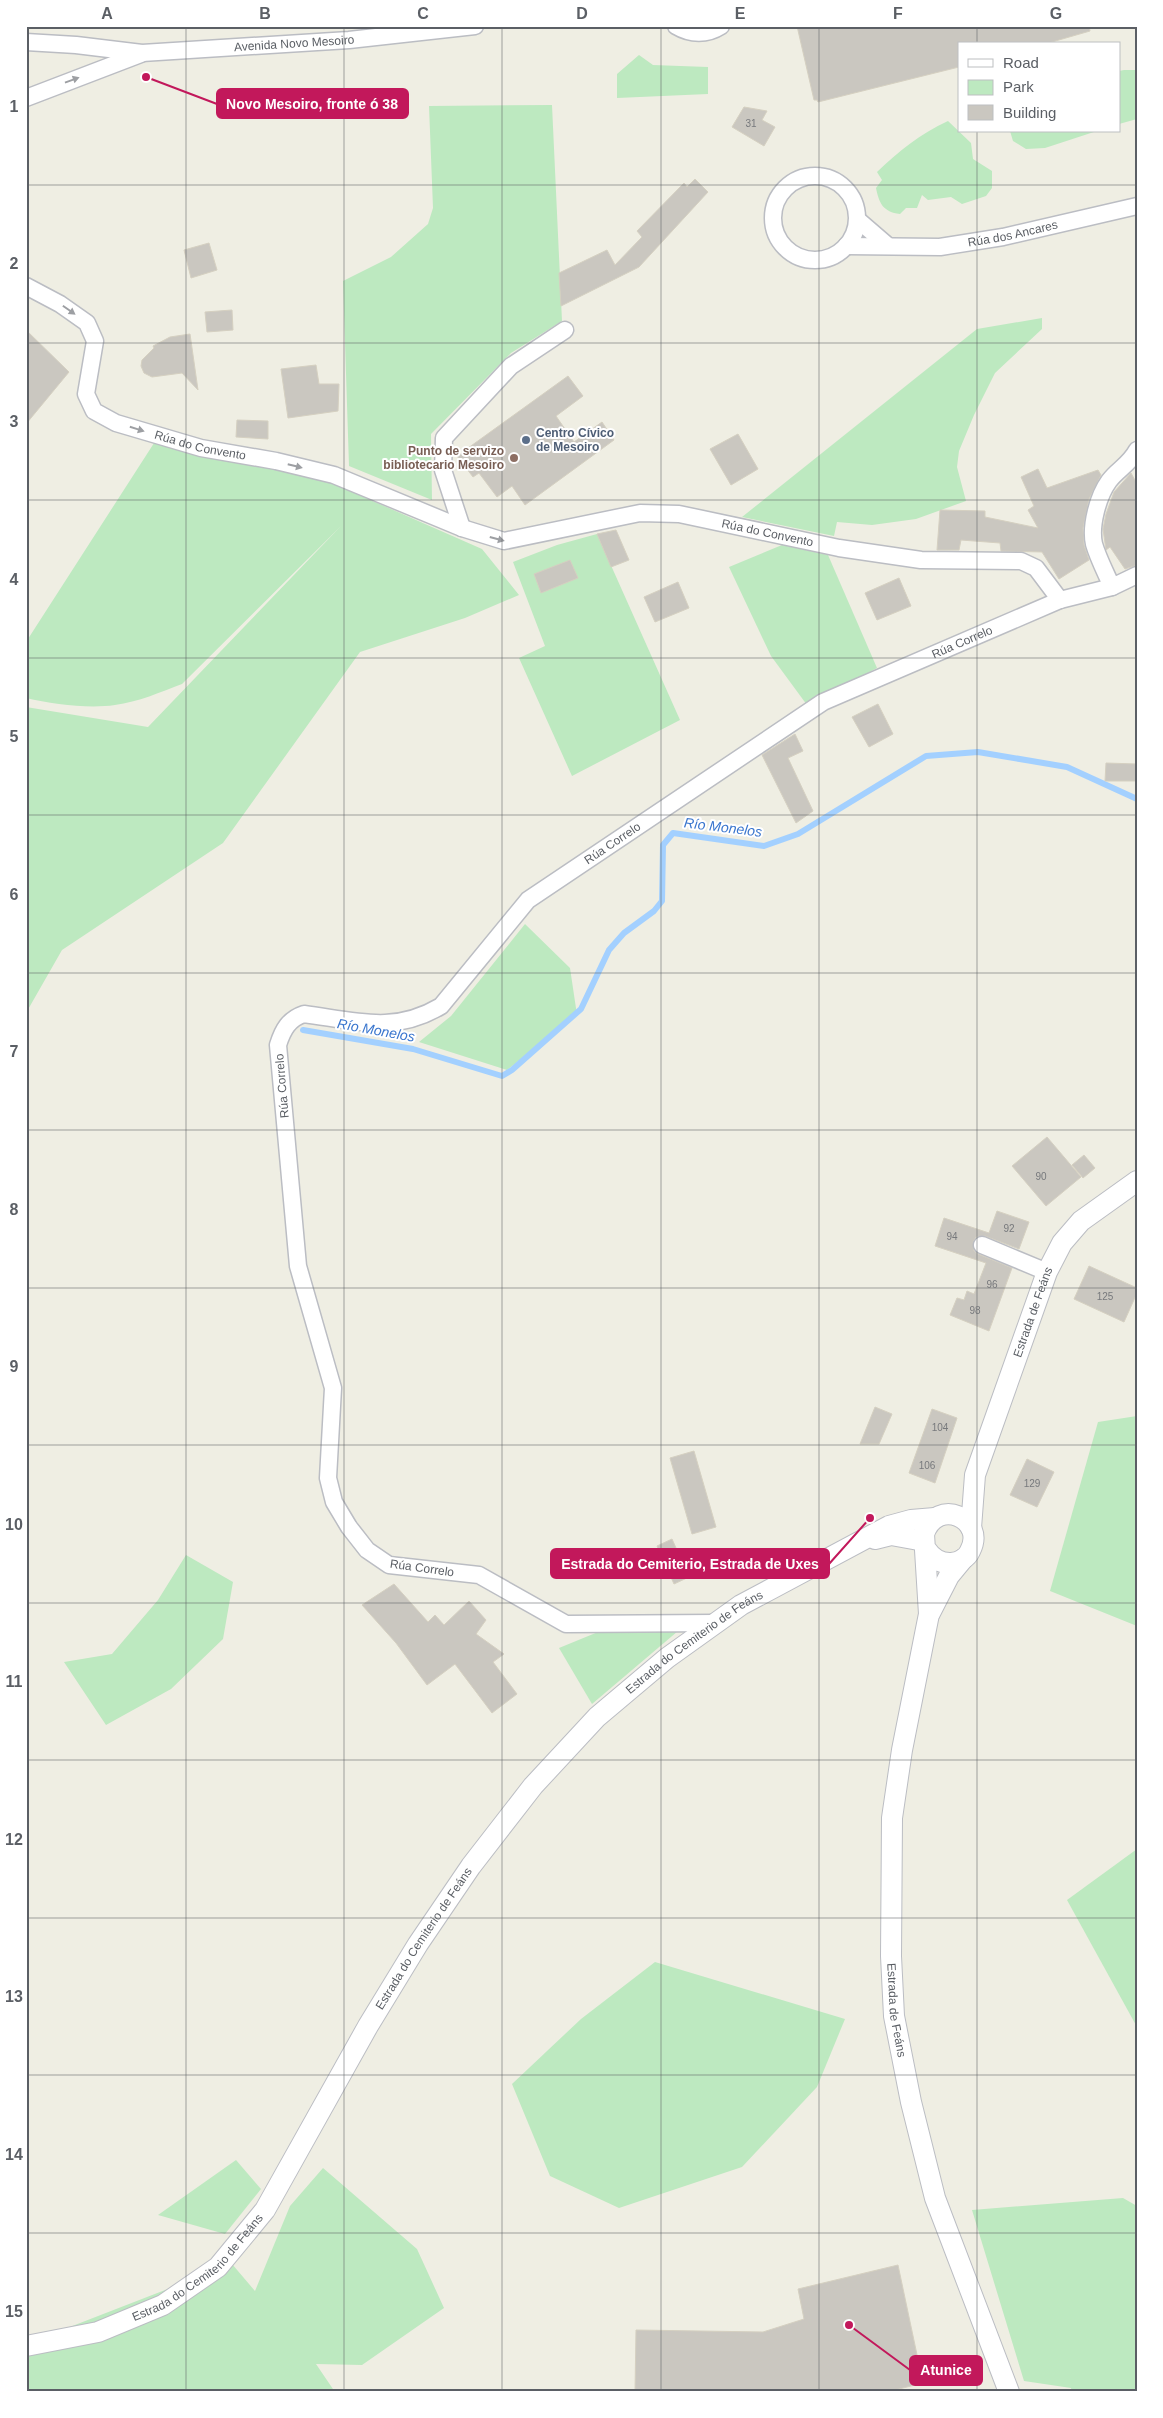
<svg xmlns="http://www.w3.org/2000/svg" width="1163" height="2418" font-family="Helvetica,sans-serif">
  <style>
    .green { fill: #bde9c0 }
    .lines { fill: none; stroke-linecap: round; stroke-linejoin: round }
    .stream { stroke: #a3d0ff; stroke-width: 6 }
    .building { fill: #cac7c0; stroke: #d5d0c1 }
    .minor-casing { stroke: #bbbdc3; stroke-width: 19 }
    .tertiary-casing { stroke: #bbbdc3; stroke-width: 22 }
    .minor { stroke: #fff; stroke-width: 16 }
    .tertiary { stroke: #fff; stroke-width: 20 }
    .oneway { fill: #9d9fa3 }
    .grid { fill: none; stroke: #5b5f65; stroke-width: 1; stroke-opacity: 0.55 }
    .service-dot { fill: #5c6f8a; stroke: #fff; stroke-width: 2 }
    .education-dot { fill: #8d6e63; stroke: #fff; stroke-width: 2 }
    .labels { text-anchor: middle; stroke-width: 4; stroke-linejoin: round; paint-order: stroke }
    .number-label { font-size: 10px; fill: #77797c }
    .street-label { font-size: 12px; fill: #5b5f65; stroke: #fff }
    .service-label { font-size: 12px; font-weight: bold; fill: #4e5e75; stroke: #fff; text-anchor: start }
    .education-label { font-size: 12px; font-weight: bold; fill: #785e54; stroke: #fff; text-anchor: end }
    .water-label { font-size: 14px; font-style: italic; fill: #3a76ce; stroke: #fff }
    .leader { fill: none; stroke: #c2185b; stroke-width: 2 }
    .callout-dot { fill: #c2185b; stroke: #fff; stroke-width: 2 }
    .callout { fill: #c2185b; stroke: #c2185b; stroke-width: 2 }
    .callout-label { font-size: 14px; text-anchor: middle; font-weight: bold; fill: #fff }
    .neatline { fill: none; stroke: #5b5f65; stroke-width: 2 }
    .grid-label { font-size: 16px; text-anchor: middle; font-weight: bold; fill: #5b5f65 }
  </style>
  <rect width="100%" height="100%" fill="#efeee3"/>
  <g class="green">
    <path d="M639 55 653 65 708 67V94L617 98V74Z"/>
    <path d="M1124 70H1137V119L1119 124V71Z"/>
    <path d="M552 105 562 321 511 353 431 434 432 500 349 466 343 281 391 257 428 224 433 208 429 106Z"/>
    <path d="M948 121 971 143 973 159 992 171V188L986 196 962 204 951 197 928 200 922 195 917 208H906L900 214C883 212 879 203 876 188L882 180 877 172C899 151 920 134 948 121Z"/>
    <path d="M1010 131H1097L1045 148 1026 149 1013 141Z"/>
    <path d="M1042 318V329L995 373 974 415 959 451 957 467 966 501 916 519 872 525 837 522 834 536 742 517 977 329Z"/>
    <path d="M156 440 325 480 482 549 519 595 465 618 360 652 223 843 62 950 26 1013V707L148 727 341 526 182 684C161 692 138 702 115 705 88 709 53 704 26 698V642Z"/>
    <path d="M597 534 680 720 572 776 519 658 545 646 513 562 557 545Z"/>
    <path d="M782 545 828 555 877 668 807 705 771 656 729 567Z"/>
    <path d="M525 924 570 968 577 1015 507 1070 419 1042 451 1016Z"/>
    <path d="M1137 1416V1626L1050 1591 1098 1422Z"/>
    <path d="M186 1555 233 1582 223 1639 171 1689 106 1725 64 1662 112 1654 158 1600Z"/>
    <path d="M678 1631 592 1704 559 1648 598 1632Z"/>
    <path d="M1137 1849V2027L1067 1900Z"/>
    <path d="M655 1962 845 2019 817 2087 742 2167 619 2208 550 2176 512 2084 581 2019Z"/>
    <path d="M236 2160 261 2189 225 2234 158 2215Z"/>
    <path d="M323 2168 417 2249 444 2308 362 2365 316 2364 335 2392H26V2344L232 2264 255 2291 290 2206Z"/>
    <path d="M1123 2198 1137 2206V2392H1072L1071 2388 1024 2381 972 2210Z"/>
  </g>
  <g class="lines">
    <path class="stream" d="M303 1030 413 1049 502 1076 512 1070 581 1009 609 950 624 933 654 911 662 901 663 845 673 833 764 846 798 834 926 756 978 752 1067 767 1137 799"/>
  </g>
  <g class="building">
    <path d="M797 26H1089L1090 31 1045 44H959V67L818 102 817 100H814Z"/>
    <path d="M744 107 767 111 762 120 775 127 764 146 732 127Z"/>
    <path d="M695 179 708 192 639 267 561 306 559 273 607 250 615 265 642 237 637 231 684 183 687 187Z"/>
    <path d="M209 243 217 270 191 278 184 250Z"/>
    <path d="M232 310 233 330 207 332 205 312Z"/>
    <path d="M26 330 69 372 26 424Z"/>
    <path d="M190 334 198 390 182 373 152 377 144 373 141 366 142 360 154 348 153 346 170 337Z"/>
    <path d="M316 365 319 384H339L338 411 288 418 281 369Z"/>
    <path d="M568 376 583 396 556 416 574 442 602 422 614 440 525 505 512 486 497 497 479 473 473 477 457 456Z"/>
    <path d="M237 420 268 421V439L236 437Z"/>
    <path d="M738 434 758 469 731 485 710 449Z"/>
    <path d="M1038 469 1047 488 1098 470 1101 475 1089 499 1083 528 1084 545 1089 560 1059 579 1042 552 1001 551 1000 543 961 540 959 550H937L940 510 985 511V517L1038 528 1028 510 1034 506 1021 477Z"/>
    <path d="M1131 473 1137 484V565L1125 569 1110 547 1106 550 1103 529 1106 514 1114 492Z"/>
    <path d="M616 530 629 560 611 567 597 534Z"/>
    <path d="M570 560 578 578 541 593 534 574Z"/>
    <path d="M899 578 911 606 877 620 865 593Z"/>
    <path d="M678 582 689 608 655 622 644 597Z"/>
    <path d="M878 704 893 734 869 747 852 717Z"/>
    <path d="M795 734 803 751 788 758 813 811 796 823 762 755Z"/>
    <path d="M1106 763 1137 764V781H1105Z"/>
    <path d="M1047 1137 1081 1177 1046 1206 1012 1166Z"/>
    <path d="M1084 1155 1095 1168 1083 1178 1072 1165Z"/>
    <path d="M997 1211 1029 1222 1019 1249 985 1236 976 1237 973 1242 974 1251 978 1254 1012 1268 989 1331 950 1315 957 1298 964 1300 967 1291 974 1294 986 1263 935 1246 944 1218 989 1233Z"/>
    <path d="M1089 1266 1137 1288V1293L1124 1322 1074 1299Z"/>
    <path d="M875 1407 892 1414 879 1444H860Z"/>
    <path d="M932 1409 957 1418 935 1483 909 1473Z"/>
    <path d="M694 1451 716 1527 692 1534 670 1458Z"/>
    <path d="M1027 1459 1054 1472 1037 1507 1010 1495Z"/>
    <path d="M672 1539 689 1577 674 1584 657 1546Z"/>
    <path d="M394 1584 428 1622 435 1615 444 1625 469 1601 486 1620 476 1634 504 1654 493 1662 517 1694 492 1713 455 1664 427 1685 396 1643 362 1605Z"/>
    <path d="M898 2265 923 2383 887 2392H635L636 2330 763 2332 804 2319 798 2289Z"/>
  </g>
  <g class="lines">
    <defs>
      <g id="minor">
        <path d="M676 26C691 35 707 35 721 26"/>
        <path id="s1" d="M26 42 76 45 142 53 349 40 475 26"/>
        <path d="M26 98 141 54"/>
        <circle cx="815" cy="218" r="42"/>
        <path d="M858 220 887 245"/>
        <path id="s2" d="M846 246 940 247 1003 237 1137 206"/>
        <path id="s3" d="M26 286 60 304 87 323 95 341 86 394 94 411 116 423 201 448 276 461 334 475 462 528 504 541 640 513 679 514 839 548 921 560 1021 561 1036 568 1060 600"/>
        <path d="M462 528 443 470 444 438 511 366 565 330"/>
        <path d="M1112 587C1106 573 1098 558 1094 544 1090 526 1098 496 1109 481 1118 469 1129 465 1137 450"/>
        <path d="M982 1245 1047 1272"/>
        <path id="s4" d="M716 1623 566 1624 479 1575 389 1565 367 1550 349 1527 334 1502 328 1478 333 1388 298 1266 278 1045C283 1029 289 1019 304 1014 356 1021 394 1034 441 1006L528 900 823 702 1060 600 1112 587 1137 575"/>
      </g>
      <g id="tertiary">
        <path id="s5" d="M971 1528 975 1475 1047 1272 1062 1243 1081 1221 1137 1181"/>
        <path d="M875 1539 891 1535 924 1541"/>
        <path id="s6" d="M926 1549C932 1558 940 1564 952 1563 959 1562 967 1558 970 1551 987 1519 937 1496 924 1534L929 1614 902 1750 892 1818 891 1956 894 2016 911 2102 935 2198 1009 2392"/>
        <path d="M930 1613 949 1576 963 1559"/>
        <path id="s7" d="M26 2346 98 2332 163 2305 218 2267 265 2210 368 2026 418 1944 471 1866 533 1786 597 1717 667 1658 741 1605 889 1526 911 1520 935 1518"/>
      </g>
    </defs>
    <use href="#minor" class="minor-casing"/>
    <use href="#tertiary" class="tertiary-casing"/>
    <use href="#minor" class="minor"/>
    <use href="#tertiary" class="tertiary"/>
  </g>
  <defs><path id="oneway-solid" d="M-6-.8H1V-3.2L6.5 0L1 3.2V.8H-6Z" transform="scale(1.25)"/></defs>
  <g class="oneway">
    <use href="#oneway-solid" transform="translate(72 80) rotate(-20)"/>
    <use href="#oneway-solid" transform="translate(69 310) rotate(35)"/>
    <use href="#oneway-solid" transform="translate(137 429) rotate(17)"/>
    <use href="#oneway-solid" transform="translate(295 466) rotate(14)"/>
    <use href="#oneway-solid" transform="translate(497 539) rotate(15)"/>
  </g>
  <path class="grid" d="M186 26V2392M344 26V2392M502 26V2392M661 26V2392M819 26V2392M977 26V44M977 131V2392M26 185H1137M26 343H1137M26 500H1137M26 658H1137M26 815H1137M26 973H1137M26 1130H1137M26 1288H1137M26 1445H1137M26 1603H1137M26 1760H1137M26 1918H1137M26 2075H1137M26 2233H1137"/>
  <circle class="service-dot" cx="526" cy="440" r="5"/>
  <circle class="education-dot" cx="514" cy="458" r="5"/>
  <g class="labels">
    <g class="number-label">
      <text x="751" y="127">31</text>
      <text x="1041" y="1180">90</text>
      <text x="1009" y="1232">92</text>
      <text x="952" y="1240">94</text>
      <text x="992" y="1288">96</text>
      <text x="1105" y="1300">125</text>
      <text x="975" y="1314">98</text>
      <text x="940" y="1431">104</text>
      <text x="927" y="1469">106</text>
      <text x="1032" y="1487">129</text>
    </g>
    <g class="street-label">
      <text dy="4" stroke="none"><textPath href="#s1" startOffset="269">Avenida Novo Mesoiro</textPath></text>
      <text dy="4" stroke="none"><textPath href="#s2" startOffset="168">Rúa dos Ancares</textPath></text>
      <text dy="4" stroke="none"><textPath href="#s3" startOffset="276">Rúa do Convento</textPath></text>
      <text dy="4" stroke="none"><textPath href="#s3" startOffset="864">Rúa do Convento</textPath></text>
      <text dy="4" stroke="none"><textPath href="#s4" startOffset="1716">Rúa Correlo</textPath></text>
      <text dy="4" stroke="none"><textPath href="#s4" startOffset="1311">Rúa Correlo</textPath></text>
      <text transform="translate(282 1086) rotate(-95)" y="4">Rúa Correlo</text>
      <text dy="4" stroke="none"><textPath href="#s5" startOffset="226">Estrada de Feáns</textPath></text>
      <text transform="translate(422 1568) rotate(8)" y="4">Rúa Correlo</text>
      <text dy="4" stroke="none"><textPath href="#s7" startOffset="1004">Estrada do Cemiterio de Feáns</textPath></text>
      <text dy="4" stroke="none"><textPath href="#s7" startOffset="599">Estrada do Cemiterio de Feáns</textPath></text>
      <text dy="4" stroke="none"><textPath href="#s6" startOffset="619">Estrada de Feáns</textPath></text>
      <text dy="4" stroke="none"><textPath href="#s7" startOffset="194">Estrada do Cemiterio de Feáns</textPath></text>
    </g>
    <g class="service-label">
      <text x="536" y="437">Centro Cívico<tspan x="536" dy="14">de Mesoiro</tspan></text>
    </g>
    <g class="education-label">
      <text x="504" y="455">Punto de servizo<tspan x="504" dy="14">bibliotecario Mesoiro</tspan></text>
    </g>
    <g class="water-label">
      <text transform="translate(723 827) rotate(7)" y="5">Río Monelos</text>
      <text transform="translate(376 1030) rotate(10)" y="5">Río Monelos</text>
    </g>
  </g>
  <path class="leader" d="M146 77L217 104M870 1518L829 1564M849 2325L910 2370"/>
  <g class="callout-dot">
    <circle cx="146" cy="77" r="5"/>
    <circle cx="870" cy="1518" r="5"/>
    <circle cx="849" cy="2325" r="5"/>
  </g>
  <g class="callout">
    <rect x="217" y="89" width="191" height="29" rx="5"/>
    <rect x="551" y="1549" width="278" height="29" rx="5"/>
    <rect x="910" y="2356" width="72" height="29" rx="5"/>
  </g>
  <g class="callout-label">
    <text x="312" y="109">Novo Mesoiro, fronte ó 38</text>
    <text x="690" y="1569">Estrada do Cemiterio, Estrada de Uxes</text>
    <text x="946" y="2375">Atunice</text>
  </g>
  <rect width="1163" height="2418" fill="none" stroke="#ffffff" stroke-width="55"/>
  <rect x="958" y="42" width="162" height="90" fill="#ffffff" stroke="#bdbfc1"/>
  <rect x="968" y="59" width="25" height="8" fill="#ffffff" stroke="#bdbfc1"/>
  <text x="1003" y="68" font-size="15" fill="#5b5f65">Road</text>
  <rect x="968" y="80" width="25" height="15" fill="#bde9c0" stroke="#bdbfc1"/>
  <text x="1003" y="92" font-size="15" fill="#5b5f65">Park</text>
  <rect x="968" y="105" width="25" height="15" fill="#cac7c0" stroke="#bdbfc1"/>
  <text x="1003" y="118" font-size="15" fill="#5b5f65">Building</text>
  <rect x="28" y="28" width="1108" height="2362" class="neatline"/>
  <g class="grid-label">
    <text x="107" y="19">A</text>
    <text x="265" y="19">B</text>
    <text x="423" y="19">C</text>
    <text x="582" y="19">D</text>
    <text x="740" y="19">E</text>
    <text x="898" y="19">F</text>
    <text x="1056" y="19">G</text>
    <text x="14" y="112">1</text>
    <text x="14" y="269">2</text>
    <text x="14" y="427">3</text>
    <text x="14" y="585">4</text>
    <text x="14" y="742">5</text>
    <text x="14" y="900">6</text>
    <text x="14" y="1057">7</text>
    <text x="14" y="1215">8</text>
    <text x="14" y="1372">9</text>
    <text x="14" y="1530">10</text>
    <text x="14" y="1687">11</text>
    <text x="14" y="1845">12</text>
    <text x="14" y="2002">13</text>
    <text x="14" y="2160">14</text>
    <text x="14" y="2317">15</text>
  </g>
</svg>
